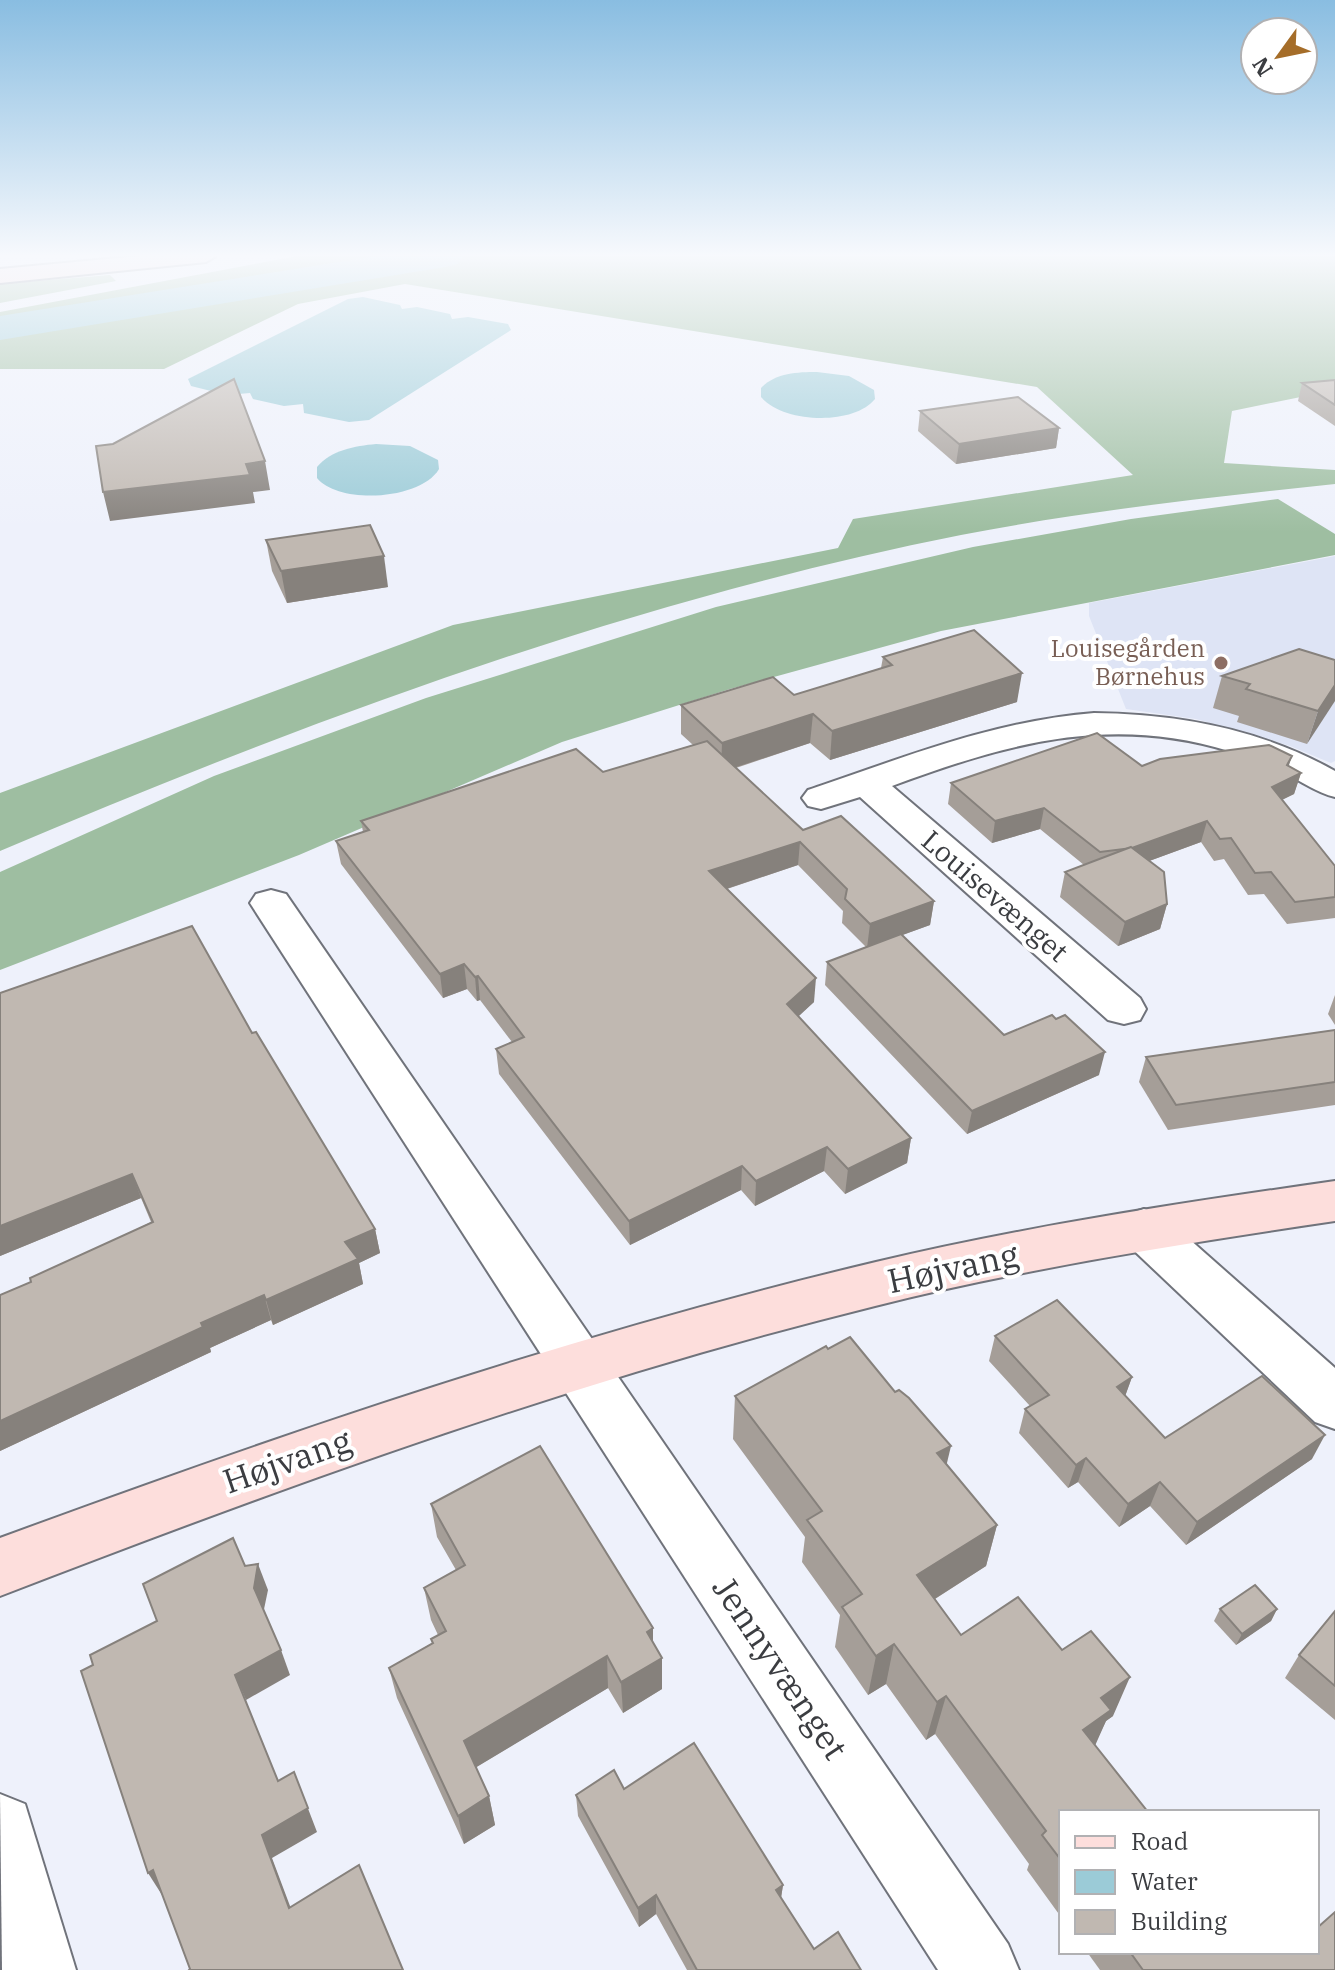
<svg xmlns="http://www.w3.org/2000/svg" width="1335" height="1970" font-family="'IBM Plex Serif',serif">
  <style>
    .built { fill: #dee4f5 }
    .forest { fill: #9ebea1 }
    .water { fill: #9bcbd7 }
    .lines { fill: none; stroke-linecap: round; stroke-linejoin: round }
    .river { fill: #9bcbd7; fill-rule: evenodd }
    .street-casing { stroke: #70737b; stroke-width: 4 }
    .secondary-casing { stroke: #70737b; stroke-width: 4 }
    .street { fill: #fff; fill-rule: evenodd }
    .secondary { fill: #fddedc; fill-rule: evenodd }
    .wall { fill: #a59e98 }
    .shaded-wall { fill: #86817c }
    .building { fill: #c0b8b1; stroke: #86817c; stroke-width: 2 }
    .education-dot { fill: #8d6e63; stroke: #fff; stroke-width: 3 }
    .labels { text-anchor: middle; stroke-width: 8; stroke-linejoin: round; paint-order: stroke }
    .far-education-label { font-size: 24px; fill: #785e54; stroke: #fff; text-anchor: end }
    .street-label { font-size: 28px; fill: #3b3d41; stroke: #fff }
    .near-street-label { font-size: 34px; fill: #3b3d41; stroke: #fff }
  </style>
  <rect width="100%" height="100%" fill="#eef1fb"/>
  <path class="built" d="M1335 556V761L1331 763 1290 746 1196 719 1126 709 1089 616V603Z"/>
  <g class="forest">
    <path d="M297 256H1335V390L1232 411 1224 463 1335 470V484C1210 497 1085 511 961 535 629 601 311 719 0 851V793L453 625 838 548 853 519 1133 475 1037 387 405 284 298 304 164 369H0V312Z"/>
    <path d="M110 275 116 281 0 303V284Z"/>
    <path d="M1278 499 1335 534V555L941 631 730 689 562 742 299 855 0 970V872L214 776 426 698 716 607 973 547 1131 519Z"/>
  </g>
  <g class="water">
    <path d="M363 297 400 305 402 309 417 307 450 314 452 319 468 317 508 324 511 330 369 420 349 422 304 413 303 404 284 406 253 399 250 393 227 395 191 386 188 379 348 299Z"/>
    <path d="M817 372 849 376 874 390 875 399C853 426 783 423 761 397V388C775 373 797 372 817 372Z"/>
    <path d="M376 444 410 446 438 460 439 469C421 500 339 505 317 478V467C331 450 355 446 376 444Z"/>
  </g>
  <g class="lines">
    <path class="river" d="M376 256H463L458 264 445 267 0 340V316Z"/>
    <defs>
      <g id="street">
        <path d="M1094 713C1179 714 1261 729 1335 771V797C1317 793 1303 782 1286 774 1268 765 1249 757 1229 751 1109 714 1005 744 892 786L1140 998 1146 1009 1140 1020 1124 1024 1108 1020 860 797 821 809 808 806 802 798 808 790C903 758 993 721 1094 713Z"/>
        <path d="M271 890 286 894 1008 1944 1019 1970H938L250 903 256 894Z"/>
        <path d="M1144 1209 1162 1215 1335 1368V1429L1315 1422 1126 1243 1118 1229 1126 1215Z"/>
        <path d="M0 1794 25 1804 76 1970H2Z"/>
      </g>
      <g id="secondary">
        <path d="M139 256H216L206 262 0 283V269Z"/>
        <path d="M1335 1181V1221C1181 1244 1026 1268 875 1306 576 1380 287 1485 0 1596V1538C287 1432 577 1333 876 1262 1027 1226 1181 1203 1335 1181Z"/>
      </g>
    </defs>
    <use href="#street" class="street-casing"/>
    <use href="#secondary" class="secondary-casing"/>
    <use href="#street" class="street"/>
    <use href="#secondary" class="secondary"/>
  </g>
  <g class="wall">
    <path d="M1335 380V426L1298 401 1302 383Z"/>
    <path d="M920 411 1059 428 1056 448 956 464 918 431Z"/>
    <path d="M266 540 388 587 287 603 272 571Z"/>
    <path d="M883 657 1017 702 830 760 810 743 736 768 803 830 934 901 930 925 902 935 1004 1035 1099 1075 967 1134 825 985 827 962 866 947 842 923 843 911 798 865 727 889 814 1002 798 1016 911 1138 907 1163 845 1194 824 1171 755 1206 741 1190 630 1245 499 1074 496 1049 512 1042 480 1000 477 1001 467 989 443 998 341 864 336 841 363 832 361 821 603 772 693 745 681 734V705L794 695 881 668Z"/>
    <path d="M1335 660 1307 744 1237 722 1239 716 1213 708 1222 676Z"/>
    <path d="M1142 766H1289L1301 773 1294 794 1282 800 1335 866V918L1287 924 1264 894 1248 895 1224 859 1214 861 1201 842 1149 861 1167 904 1160 929 1118 946 1060 897 1065 872 1084 865 1040 829 992 843 948 804 951 783Z"/>
    <path d="M0 993 252 1033 375 1229 380 1253 359 1263 363 1284 273 1325 271 1320 210 1348 211 1352 0 1451V1295L31 1282 151 1222 141 1198 0 1256Z"/>
    <path d="M1335 995V1025L1328 1014Z"/>
    <path d="M1335 1030V1105L1168 1130 1139 1082 1146 1057Z"/>
    <path d="M995 1336 1132 1377 1125 1396 1165 1438 1312 1459 1186 1545 1150 1506 1119 1527 1078 1482 1068 1488 1019 1433 1025 1409 1030 1406 989 1361Z"/>
    <path d="M735 1396 946 1464 997 1525 986 1566 935 1599 961 1635 1113 1716 1106 1721 1061 1812V1917L1027 1870 1029 1864 935 1734 926 1740 886 1684 868 1695 835 1647 840 1615 802 1562 805 1537 733 1439Z"/>
    <path d="M431 1504 653 1628V1643L662 1689 623 1713 608 1688 476 1767 489 1796 495 1825 464 1844 397 1698 389 1668 432 1643 431 1639 438 1635 431 1620 424 1588 456 1570 437 1537Z"/>
    <path d="M1220 1609H1277L1271 1621 1236 1645 1214 1621Z"/>
    <path d="M1335 1611V1720L1285 1678 1299 1655Z"/>
    <path d="M624 1789 783 1885 781 1898 814 1949 861 1970H687L656 1914 639 1927 578 1816 576 1795Z"/>
    <path d="M1087 1952H1317L1335 1970H1100Z"/>
  </g>
  <g class="shaded-wall">
    <path d="M1059 428 1056 448 956 464 959 444Z"/>
    <path d="M265 461 270 490 253 492 255 503 110 521 103 492 246 464Z"/>
    <path d="M384 556 388 587 287 603 281 571Z"/>
    <path d="M1022 673 1017 702 830 760 832 731Z"/>
    <path d="M1335 685V701L1307 744 1318 711Z"/>
    <path d="M813 714 810 743 721 772 722 743Z"/>
    <path d="M1292 756 1285 777 1301 773 1294 794 1265 808 1272 787Z"/>
    <path d="M1044 808 1040 829 992 843 995 821Z"/>
    <path d="M1207 821 1201 842 1122 871 1128 849Z"/>
    <path d="M800 842 798 865 708 895 709 871Z"/>
    <path d="M934 901 930 925 867 948 870 924Z"/>
    <path d="M1167 904 1160 929 1118 946 1125 922Z"/>
    <path d="M464 964 467 989 443 998 440 974Z"/>
    <path d="M478 976 480 1000 477 1001 475 977Z"/>
    <path d="M816 978 814 1002 785 1029 787 1004Z"/>
    <path d="M1105 1052 1099 1075 967 1134 972 1111Z"/>
    <path d="M911 1138 907 1163 845 1194 848 1169Z"/>
    <path d="M827 1147 824 1171 755 1206 756 1181Z"/>
    <path d="M742 1166 741 1190 630 1245 629 1221Z"/>
    <path d="M132 1174 141 1198 0 1256V1226Z"/>
    <path d="M375 1229 380 1253 359 1263 363 1284 273 1325 266 1300 345 1242Z"/>
    <path d="M264 1295 271 1320 210 1348 211 1352 0 1451V1421L201 1323Z"/>
    <path d="M1132 1377 1123 1402 1117 1387Z"/>
    <path d="M1325 1435 1312 1459 1186 1545 1197 1522Z"/>
    <path d="M951 1446 941 1488 937 1453Z"/>
    <path d="M1086 1458 1078 1482 1068 1488 1076 1465Z"/>
    <path d="M1160 1482 1150 1506 1119 1527 1128 1504Z"/>
    <path d="M997 1525 986 1566 908 1616 917 1575Z"/>
    <path d="M258 1564 268 1590 263 1614 254 1588Z"/>
    <path d="M1277 1609 1271 1621 1236 1645 1242 1634Z"/>
    <path d="M653 1628V1659L647 1632Z"/>
    <path d="M894 1644 886 1684 868 1695 876 1656Z"/>
    <path d="M281 1650 290 1675 246 1700 235 1675Z"/>
    <path d="M607 1656 608 1688 470 1771 464 1741Z"/>
    <path d="M662 1658V1689L623 1713 621 1682Z"/>
    <path d="M1130 1677 1113 1716 1106 1721 1094 1748 1083 1730 1101 1698Z"/>
    <path d="M946 1696 935 1734 926 1740 937 1702Z"/>
    <path d="M294 1772 317 1832 272 1858 299 1930 289 1908 262 1835Z"/>
    <path d="M489 1796 495 1825 464 1844 458 1816Z"/>
    <path d="M153 1870 162 1895 148 1873Z"/>
    <path d="M783 1885 780 1904 776 1890Z"/>
    <path d="M656 1895V1914L639 1927 638 1908Z"/>
  </g>
  <g class="building">
    <path d="M234 379 265 461 246 464 250 475 103 492 96 446 113 444Z"/>
    <path d="M1335 380V405L1302 383Z"/>
    <path d="M1018 397 1059 428 959 444 920 411Z"/>
    <path d="M370 525 384 556 281 571 266 540Z"/>
    <path d="M974 630 1022 673 832 731 813 714 722 743 681 705 773 677 794 695 892 665 883 657Z"/>
    <path d="M1299 649 1335 660V685L1318 711 1246 689 1250 684 1222 676Z"/>
    <path d="M1097 733 1142 766 1160 759 1269 745 1292 756 1287 765 1301 773 1272 787 1335 866V897L1295 902 1271 872 1255 873 1231 838 1220 839 1207 821 1132 848 1100 852 1044 808 995 821 951 783Z"/>
    <path d="M707 741 803 830 841 816 934 901 870 924 845 899 847 889 800 842 709 871 816 978 787 1004 911 1138 848 1169 827 1147 756 1181 742 1166 629 1221 496 1049 524 1037 478 976 475 977 464 964 440 974 336 841 369 830 361 821 576 749 603 772Z"/>
    <path d="M1131 847 1164 872 1167 904 1125 922 1065 872Z"/>
    <path d="M192 926 252 1033 256 1032 375 1229 345 1242 358 1259 266 1300 264 1295 201 1323 203 1327 0 1421V1295L31 1282 30 1278 153 1222 132 1174 0 1226V993Z"/>
    <path d="M901 934 1004 1035 1052 1015 1056 1019 1065 1015 1105 1052 972 1111 827 962Z"/>
    <path d="M1335 1030V1082L1176 1105 1146 1057Z"/>
    <path d="M1057 1300 1132 1377 1117 1387 1165 1438 1262 1376 1325 1435 1197 1522 1160 1482 1128 1504 1086 1458 1076 1465 1025 1409 1049 1395 995 1336Z"/>
    <path d="M850 1337 895 1392 899 1390 909 1398 951 1446 937 1453 997 1525 917 1575 961 1635 1018 1597 1062 1650 1091 1631 1130 1677 1101 1698 1111 1710 1083 1730 1148 1812H1061V1860L1042 1835 1046 1831 946 1696 937 1702 894 1644 876 1656 842 1607 862 1594 807 1520 822 1511 735 1396 826 1346 828 1349Z"/>
    <path d="M540 1446 653 1628 647 1632 662 1658 621 1682 607 1656 464 1741 489 1796 458 1816 389 1668 433 1643 431 1639 446 1631 424 1588 465 1565 431 1504Z"/>
    <path d="M233 1538 245 1566 258 1564 254 1588 281 1650 235 1675 278 1781 294 1772 308 1808 262 1835 289 1908 359 1865 403 1970H189L190 1969 153 1870 148 1873 81 1671 93 1665 90 1655 157 1621 143 1584Z"/>
    <path d="M1255 1585 1277 1609 1242 1634 1220 1609Z"/>
    <path d="M1335 1611V1686L1299 1655Z"/>
    <path d="M694 1743 783 1885 776 1890 814 1949 838 1932 861 1970H697L656 1895 638 1908 576 1795 614 1770 624 1789Z"/>
    <path d="M1335 1912V1970H1143L1130 1952H1317V1928Z"/>
  </g>
  <linearGradient id="sky" x2="0" y2="1"><stop stop-color="#89bde1"/><stop offset="0.48" stop-color="#f7f9fd"/><stop offset="1" stop-color="#f7f9fd" stop-opacity="0"/></linearGradient>
  <rect width="1335" height="532" fill="url(#sky)"/>
  <circle class="education-dot" cx="1221" cy="663" r="8"/>
  <g class="labels">
    <g class="far-education-label">
      <text x="1205" y="657">Louisegården<tspan x="1205" dy="28">Børnehus</tspan></text>
    </g>
    <g class="street-label">
      <text transform="translate(995 896) rotate(41)" y="10">Louisevænget</text>
    </g>
    <g class="near-street-label">
      <text transform="translate(953 1268) rotate(-12)" y="12">Højvang</text>
      <text transform="translate(287 1461) rotate(-19)" y="12">Højvang</text>
      <text transform="translate(780 1668) rotate(56)" y="12">Jennyvænget</text>
    </g>
  </g>
  <rect x="1059" y="1810" width="260" height="144" fill="#ffffff" stroke="#b1b1b3" stroke-width="2"/>
  <rect x="1075" y="1836" width="40" height="12" fill="#fddedc" stroke="#b1b1b3" stroke-width="2"/>
  <text x="1131" y="1850" font-size="24" fill="#3b3d41">Road</text>
  <rect x="1075" y="1870" width="40" height="24" fill="#9bcbd7" stroke="#b1b1b3" stroke-width="2"/>
  <text x="1131" y="1890" font-size="24" fill="#3b3d41">Water</text>
  <rect x="1075" y="1910" width="40" height="24" fill="#c0b8b1" stroke="#b1b1b3" stroke-width="2"/>
  <text x="1131" y="1930" font-size="24" fill="#3b3d41">Building</text>
  <g transform="translate(1279 56) rotate(237)"><circle r="38" fill="#ffffff" stroke="#b1b1b3" stroke-width="2"/>
  <path d="M0-6L14 30L0 20L-14 30Z" fill="#a56d29"/>
  <text y="-12" font-size="22" font-weight="bold" text-anchor="middle" fill="#3b3d41">N</text>
  </g>
</svg>
